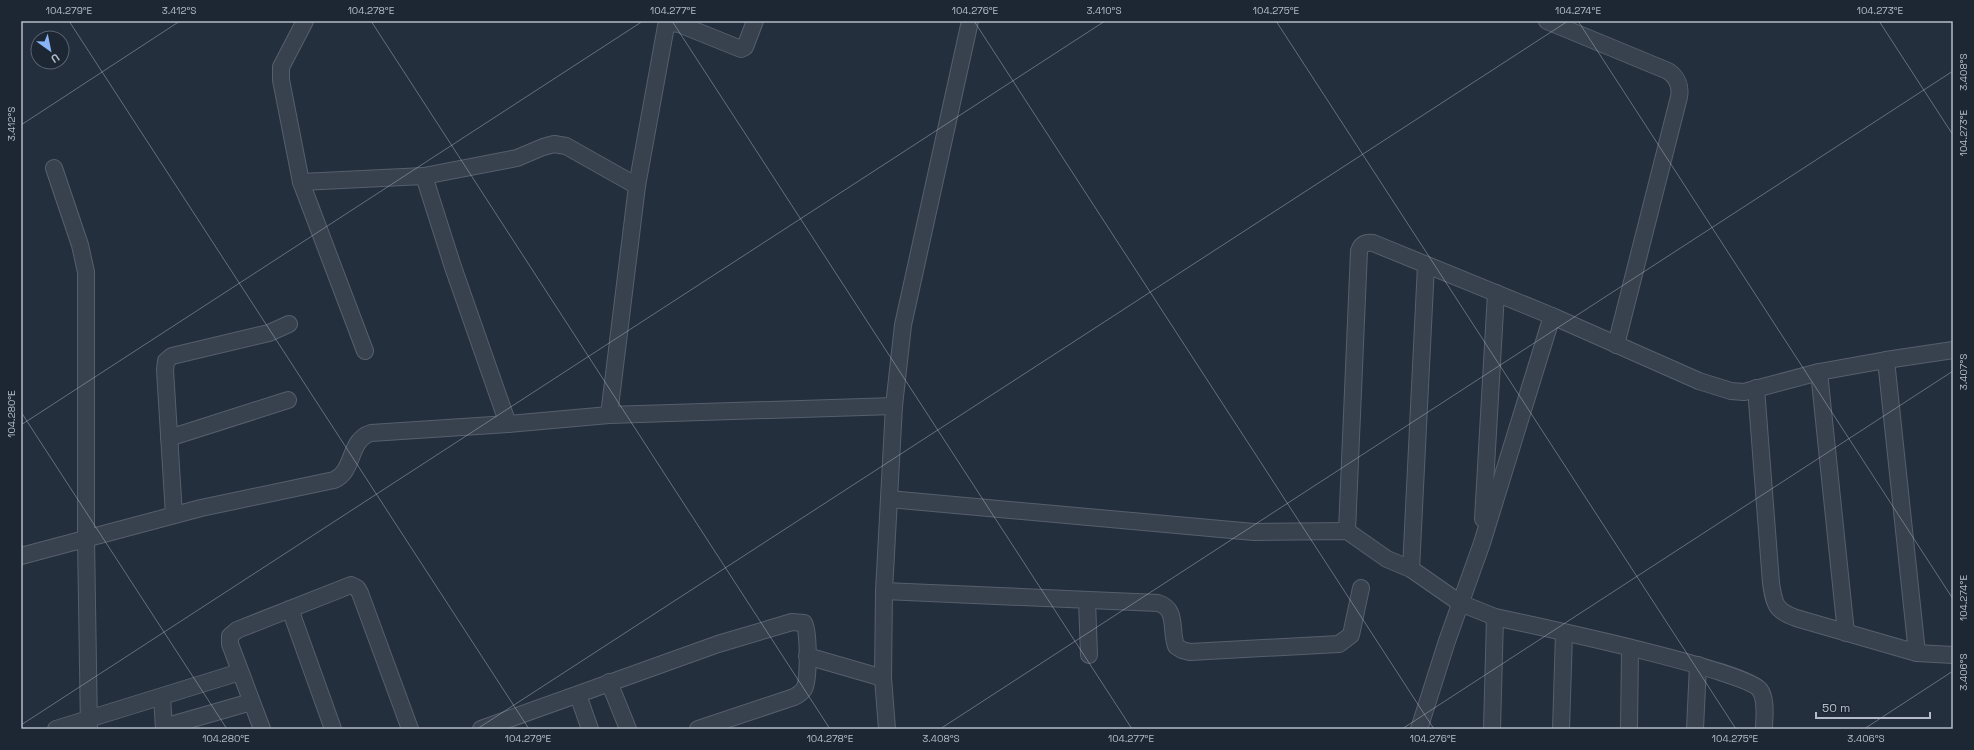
<svg xmlns="http://www.w3.org/2000/svg" width="1974" height="750" font-family="'Space Grotesk',sans-serif">
  <style>
    .lines { fill: none; stroke-linecap: round; stroke-linejoin: round }
    .minor-casing { stroke: #565f6c; stroke-width: 18 }
    .minor { stroke: #38414e; stroke-width: 16 }
    .ticks { fill: none; stroke: #b4bcc9; stroke-width: 1; stroke-opacity: 0.45 }
    .neatline { fill: none; stroke: #b4bcc9; stroke-width: 1.5 }
    .ticks-label { font-size: 10px; text-anchor: middle; fill: #b4bcc9 }
  </style>
  <rect width="100%" height="100%" fill="#242f3e"/>
  <g class="lines">
    <defs>
      <g id="minor">
        <path d="M305 21 281 67V80L301 182 365 351"/>
        <path d="M1547 21 1668 71C1677 77 1681 86 1679 97L1616 345"/>
        <path d="M54 168 80 245 86 272V539L89 729"/>
        <path d="M424 176 453 267 508 424"/>
        <path d="M301 182 424 176 517 158 543 147 554 144 566 146 637 186"/>
        <path d="M1886 360 1917 653"/>
        <path d="M1819 372 1846 633"/>
        <path d="M1756 388 1771 583C1774 603 1775 611 1796 618L1917 653 1953 655"/>
        <path d="M609 415 637 186 666 26 672 23 679 24 741 49 745 47 755 21"/>
        <path d="M169 438 288 400"/>
        <path d="M889 499 1254 532 1347 531 1387 559 1411 569 1460 603 1495 617C1532 625 1746 670 1760 690 1767 700 1764 718 1764 729"/>
        <path d="M174 515 165 370 166 361 172 356 269 333 289 324"/>
        <path d="M1483 519 1496 293"/>
        <path d="M1347 531 1359 251C1361 244 1366 242 1373 243L1552 316 1699 381 1731 391 1744 392 1819 372 1886 360 1953 350"/>
        <path d="M21 556 201 508 334 480C355 471 348 440 371 433L508 424 609 415 894 406"/>
        <path d="M1411 569 1426 265"/>
        <path d="M884 591 1158 603C1178 609 1170 630 1176 646L1182 650 1190 652 1339 644 1351 635 1361 588"/>
        <path d="M1087 600 1089 655"/>
        <path d="M290 609 333 729"/>
        <path d="M807 656 883 678"/>
        <path d="M609 682 628 729"/>
        <path d="M578 695 590 729"/>
        <path d="M162 697 164 729"/>
        <path d="M164 727 251 702"/>
        <path d="M56 729 240 672"/>
        <path d="M262 729 230 644V636L237 630 351 585 357 588 360 593 410 729"/>
        <path d="M481 729 718 644 792 622 804 623C809 631 809 680 804 689 802 692 798 695 794 697L698 729"/>
        <path d="M887 729 883 678 884 591 894 406 903 325 970 21"/>
        <path d="M1419 729 1447 641 1482 543 1552 316"/>
        <path d="M1492 729 1495 617"/>
        <path d="M1561 729 1564 633"/>
        <path d="M1629 729 1630 648"/>
        <path d="M1695 729 1698 665"/>
      </g>
    </defs>
    <use href="#minor" class="minor-casing"/>
    <use href="#minor" class="minor"/>
  </g>
  <path class="ticks" d="M69 21 529 729M371 21 830 729M672 21 1132 729M974 21 1434 729M1276 21 1736 729M1578 21 1953 599M1879 21 1953 135M21 125 180 21M21 412 227 729M21 425 643 21M21 725 1105 21M477 729 1568 21M940 729 1953 71M1402 729 1953 371M1864 729 1953 671"/>
  <rect width="1974" height="750" fill="none" stroke="#1d2633" stroke-width="44"/>
  <g transform="translate(50 50) rotate(147)"><circle r="19" fill="#1d2633" stroke="#59626f"/>
  <path d="M0-3L7 15L0 10L-7 15Z" fill="#8ab4f8"/>
  <text y="-6" font-size="11" font-weight="bold" text-anchor="middle" fill="#b4bcc9">U</text>
  </g>
  <path d="M1816 712v6h114v-6" fill="none" stroke="#b4bcc9" stroke-width="2"/>
  <text x="1822" y="712" font-size="12" fill="#b4bcc9" stroke="#1d2633" stroke-width="3" paint-order="stroke">50 m</text>
  <rect x="22" y="22" width="1930" height="706" class="neatline"/>
  <g class="ticks-label">
    <text x="69" y="14">104.279°E</text>
    <text x="179" y="14">3.412°S</text>
    <text x="371" y="14">104.278°E</text>
    <text x="673" y="14">104.277°E</text>
    <text x="975" y="14">104.276°E</text>
    <text x="1104" y="14">3.410°S</text>
    <text x="1276" y="14">104.275°E</text>
    <text x="1578" y="14">104.274°E</text>
    <text x="1880" y="14">104.273°E</text>
    <text transform="translate(1963 72) rotate(-90)" y="4">3.408°S</text>
    <text transform="translate(11 124) rotate(-90)" y="4">3.412°S</text>
    <text transform="translate(1963 133) rotate(-90)" y="4">104.273°E</text>
    <text transform="translate(1963 372) rotate(-90)" y="4">3.407°S</text>
    <text transform="translate(11 414) rotate(-90)" y="4">104.280°E</text>
    <text transform="translate(1963 598) rotate(-90)" y="4">104.274°E</text>
    <text transform="translate(1963 672) rotate(-90)" y="4">3.406°S</text>
    <text x="226" y="742">104.280°E</text>
    <text x="528" y="742">104.279°E</text>
    <text x="830" y="742">104.278°E</text>
    <text x="941" y="742">3.408°S</text>
    <text x="1131" y="742">104.277°E</text>
    <text x="1433" y="742">104.276°E</text>
    <text x="1735" y="742">104.275°E</text>
    <text x="1866" y="742">3.406°S</text>
  </g>
</svg>
